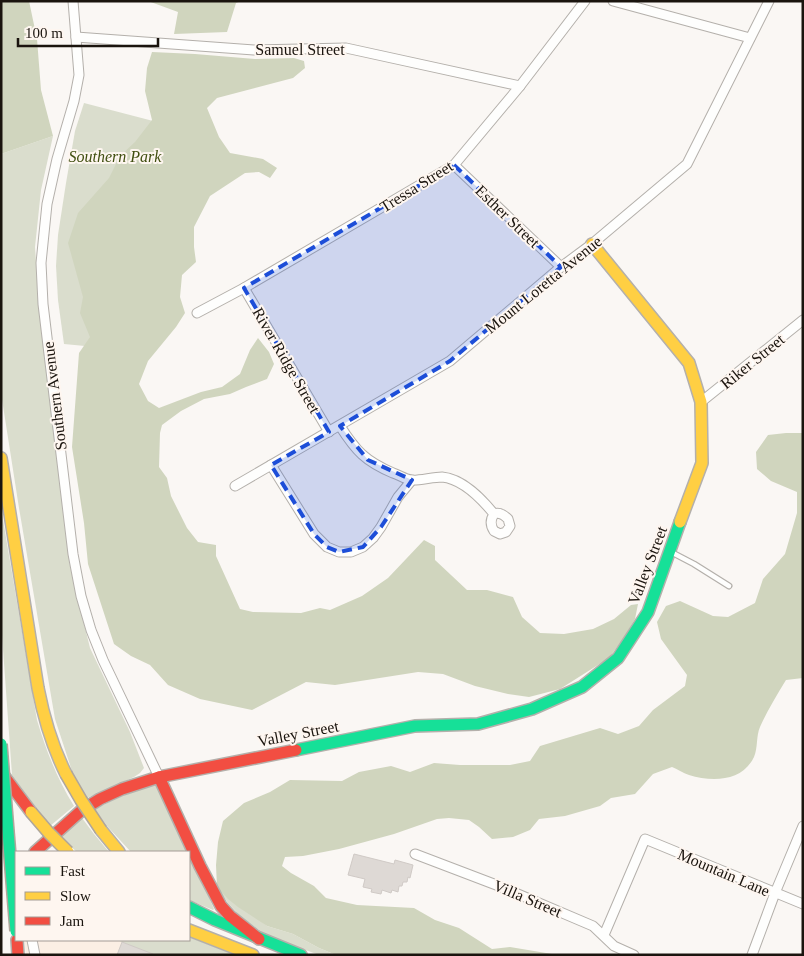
<svg xmlns="http://www.w3.org/2000/svg" width="804" height="956" font-family="Georgia,serif">
  <style>
    .built { fill: #fbefe4 }
    .green { fill: #daddcd }
    .forest { fill: #d0d5be }
    .building { fill: #ded9d5; stroke: #d0cac6 }
    .lines { fill: none; stroke-linecap: round; stroke-linejoin: round }
    .lane-casing { stroke: #b4b0ab; stroke-width: 7 }
    .street-casing { stroke: #b4b0ab; stroke-width: 11 }
    .fast-casing { stroke: #b4b0ab; stroke-width: 14 }
    .slow-casing { stroke: #b4b0ab; stroke-width: 14 }
    .jam-casing { stroke: #b4b0ab; stroke-width: 14 }
    .lane { stroke: #fefefd; stroke-width: 4.5 }
    .street { stroke: #fefefd; stroke-width: 9 }
    .fast { stroke: #16e098; stroke-width: 11 }
    .slow { stroke: #ffcf43; stroke-width: 11 }
    .jam { stroke: #f24e42; stroke-width: 11 }
    .fast-bridge-casing { stroke: #afa69b; stroke-width: 14; stroke-linecap: butt }
    .slow-bridge-casing { stroke: #afa69b; stroke-width: 14; stroke-linecap: butt }
    .fast-bridge { stroke: #16e098; stroke-width: 11 }
    .slow-bridge { stroke: #ffcf43; stroke-width: 11 }
    .marked { fill: #1d4ed8; fill-opacity: 0.2; stroke: #1d4ed8; stroke-width: 4; stroke-dasharray: 10 6; stroke-linejoin: round }
    .labels { text-anchor: middle; stroke-width: 4; stroke-linejoin: round; paint-order: stroke }
    .street-label { font-size: 16px; fill: #1a140e; stroke: #fef6f0 }
    .park-label { font-size: 16px; font-style: italic; fill: #414f11; stroke: #fef6f0 }
  </style>
  <rect width="100%" height="100%" fill="#faf7f4"/>
  <path class="built" d="M24 940H184L232 955H26Z"/>
  <g class="green">
    <path d="M84 103 180 128 106 348 64 344 58 300 56 266 58 235 66 183 75 131Z"/>
    <path d="M53 136 41 190 35 247 41 328 70 566 90 648 130 732 144 768 140 773 134 777 87 798 72 771 55 719 19 508 1 393V154Z"/>
    <path d="M1 508 37 720C46 750 57 779 74 806L50 826 12 775 1 621Z"/>
    <path d="M156 785 160 787 214 909 213 910 189 900V852H131L107 826 95 810C114 798 134 791 156 785Z"/>
    <path d="M82 818 94 834 109 852H77L60 837Z"/>
    <path d="M217 887 267 926 293 934 319 948 336 955H319L266 935 240 916 228 903Z"/>
    <path d="M189 937 235 955H154L117 940H189Z"/>
  </g>
  <g class="forest">
    <path d="M1 1H29L37 39 41 90 53 136 1 154Z"/>
    <path d="M148 1H241L236 3 227 32 174 34 178 12Z"/>
    <path d="M152 52 195 54 255 59 294 58 304 61 305 68 293 78 217 98 207 108 219 137 230 153 263 159 277 168 270 178 259 172 245 173 210 196 194 227V247L196 262 182 275 180 297 185 313 176 327 148 361 139 384 148 401 159 408 201 392 222 387 240 374 250 350 258 338 269 352 274 364 267 379 246 387 230 394 204 399 181 411 162 425 160 433 159 467 167 478 171 496 187 528 198 542 216 545V556L240 609 253 612 301 613 320 608 330 610 362 596 388 578 424 540 435 546V560L467 590H487L513 597 522 617 540 633 564 634 593 629 614 619 631 605 638 604 635 619 623 639 609 658 560 689 529 697 508 694 475 686 443 674 418 672 335 685 306 682 252 710 200 699 168 685 150 665 131 656 114 644 88 564 84 523 72 447 79 353 90 337 80 313 83 297 68 243 78 213 109 178 120 156 135 142 152 120 145 91 147 68Z"/>
    <path d="M786 433H803V678L786 680C777 695 767 711 760 727 756 736 758 748 754 757 742 782 712 782 689 775 683 773 677 769 672 767L653 774 635 794 611 798 600 806 565 816 539 819 530 830 513 837 492 839 479 827 469 820 449 818 437 819 394 834 339 849 303 856 285 857 282 866 291 873 314 886 326 898 357 905 414 908 435 920 459 928 492 949 510 947 558 955H336L319 948 293 934 267 926 238 907 228 899 217 887 216 865 218 842 223 821 244 803 270 792 290 780 342 781 359 772 391 766 410 772 434 763 460 765H510L530 761 540 746 600 728 618 734 639 726 653 710 685 686 687 675 661 639 657 622 666 606 680 601 713 616 728 617 755 603 763 579 785 554 797 513V492L771 481 757 469 756 452 768 435Z"/>
  </g>
  <g class="building">
    <path d="M354 854 394 864 395 860 413 865 410 878 408 877 407 882H403L402 886H399L398 892 392 890 391 893 382 890 381 894 371 892 372 889 363 887 365 879 348 875Z"/>
    <path d="M122 942 153 954V955H117Z"/>
  </g>
  <g class="lines">
    <defs>
      <path id="lane" d="M671 552 694 564 729 586"/>
      <g id="street">
        <path d="M73 1 79 75 74 101 57 159 47 204 41 263 43 304 73 554 81 596 91 630 103 660 159 777"/>
        <path d="M613 1 750 38"/>
        <path d="M76 37 254 50 346 48 520 86"/>
        <path d="M454 165 561 267"/>
        <path d="M244 288 329 432"/>
        <path d="M197 313 244 288 454 165 520 86 585 1"/>
        <path d="M701 402 803 320"/>
        <path d="M340 426C356 451 365 461 393 473 399 475 405 479 411 480 418 481 433 477 442 477 463 479 481 498 494 514 490 520 490 525 494 531L500 534 506 532 510 526 508 519C504 515 499 512 494 514"/>
        <path d="M271 465 314 534 327 547 339 552H351L363 547 373 538 381 527 398 497 412 480"/>
        <path d="M235 486 450 361 561 267 592 244 687 164 769 1"/>
        <path d="M415 854 499 886 593 926 614 946 634 955"/>
        <path d="M604 935 645 839 803 904"/>
        <path d="M32 940 35 955"/>
        <path d="M752 955 775 893 803 826"/>
      </g>
      <g id="fast">
        <path d="M296 750 415 726 478 724 532 709 582 687 618 658 648 612 680 522"/>
        <path d="M189 907 215 920 301 955"/>
      </g>
      <g id="slow">
        <path d="M592 244 689 363 701 402 702 463 680 522"/>
        <path d="M1 458 38 688C44 719 52 746 66 774"/>
        <path d="M101 830 119 852"/>
        <path d="M189 930 253 955"/>
      </g>
      <g id="jam">
        <path d="M1 772 31 812"/>
        <path d="M159 777 200 866 221 906 230 916 259 939"/>
        <path d="M35 852 82 810 100 799 122 789 159 777 296 750"/>
        <path d="M17 940 18 955"/>
      </g>
    </defs>
    <use href="#lane" class="lane-casing"/>
    <use href="#street" class="street-casing"/>
    <use href="#fast" class="fast-casing"/>
    <use href="#slow" class="slow-casing"/>
    <use href="#jam" class="jam-casing"/>
    <use href="#lane" class="lane"/>
    <use href="#street" class="street"/>
    <use href="#fast" class="fast"/>
    <use href="#slow" class="slow"/>
    <use href="#jam" class="jam"/>
    <defs>
      <path id="fast-bridge" d="M1 744 16 931"/>
      <g id="slow-bridge">
        <path d="M66 774 81 800 101 830"/>
        <path d="M31 812 49 833 68 852"/>
      </g>
    </defs>
    <use href="#fast-bridge" class="fast-bridge-casing"/>
    <use href="#slow-bridge" class="slow-bridge-casing"/>
    <use href="#fast-bridge" class="fast-bridge"/>
    <use href="#slow-bridge" class="slow-bridge"/>
  </g>
  <path class="marked" d="M454 165 561 267 450 361 340 426 368 460 412 480 381 527 363 547 339 552 327 547 314 534 271 465 329 432 244 288Z"/>
  <g class="labels">
    <g class="street-label">
      <text x="300" y="55">Samuel Street</text>
      <text transform="translate(416 186) rotate(-32)" y="6">Tressa Street</text>
      <text transform="translate(508 216) rotate(44)" y="6">Esther Street</text>
      <text transform="translate(543 284) rotate(-39)" y="6">Mount Loretta Avenue</text>
      <text transform="translate(287 360) rotate(60)" y="6">River Ridge Street</text>
      <text transform="translate(752 361) rotate(-39)" y="6">Riker Street</text>
      <text transform="translate(54 396) rotate(-97)" y="6">Southern Avenue</text>
      <text transform="translate(647 565) rotate(-69)" y="6">Valley Street</text>
      <text transform="translate(298 733) rotate(-11)" y="6">Valley Street</text>
      <text transform="translate(724 872) rotate(23)" y="6">Mountain Lane</text>
      <text transform="translate(528 898) rotate(23)" y="6">Villa Street</text>
    </g>
    <g class="park-label">
      <text x="115" y="162">Southern Park</text>
    </g>
  </g>
  <rect width="804" height="956" fill="none" stroke="#1a140e" stroke-width="5"/>
  <rect x="15" y="851" width="175" height="90" fill="#fef6f0" stroke="#a39c96"/>
  <rect x="25" y="867" width="25" height="8" fill="#16e098" stroke="#a39c96"/>
  <text x="60" y="876" font-size="15" fill="#1a140e">Fast</text>
  <rect x="25" y="892" width="25" height="8" fill="#ffcf43" stroke="#a39c96"/>
  <text x="60" y="901" font-size="15" fill="#1a140e">Slow</text>
  <rect x="25" y="917" width="25" height="8" fill="#f24e42" stroke="#a39c96"/>
  <text x="60" y="926" font-size="15" fill="#1a140e">Jam</text>
  <path d="M18 38v8h140v-8" fill="none" stroke="#1a140e" stroke-width="2.5"/>
  <text x="25" y="38" font-size="15" fill="#1a140e" stroke="#fef6f0" stroke-width="4" paint-order="stroke">100 m</text>
</svg>
